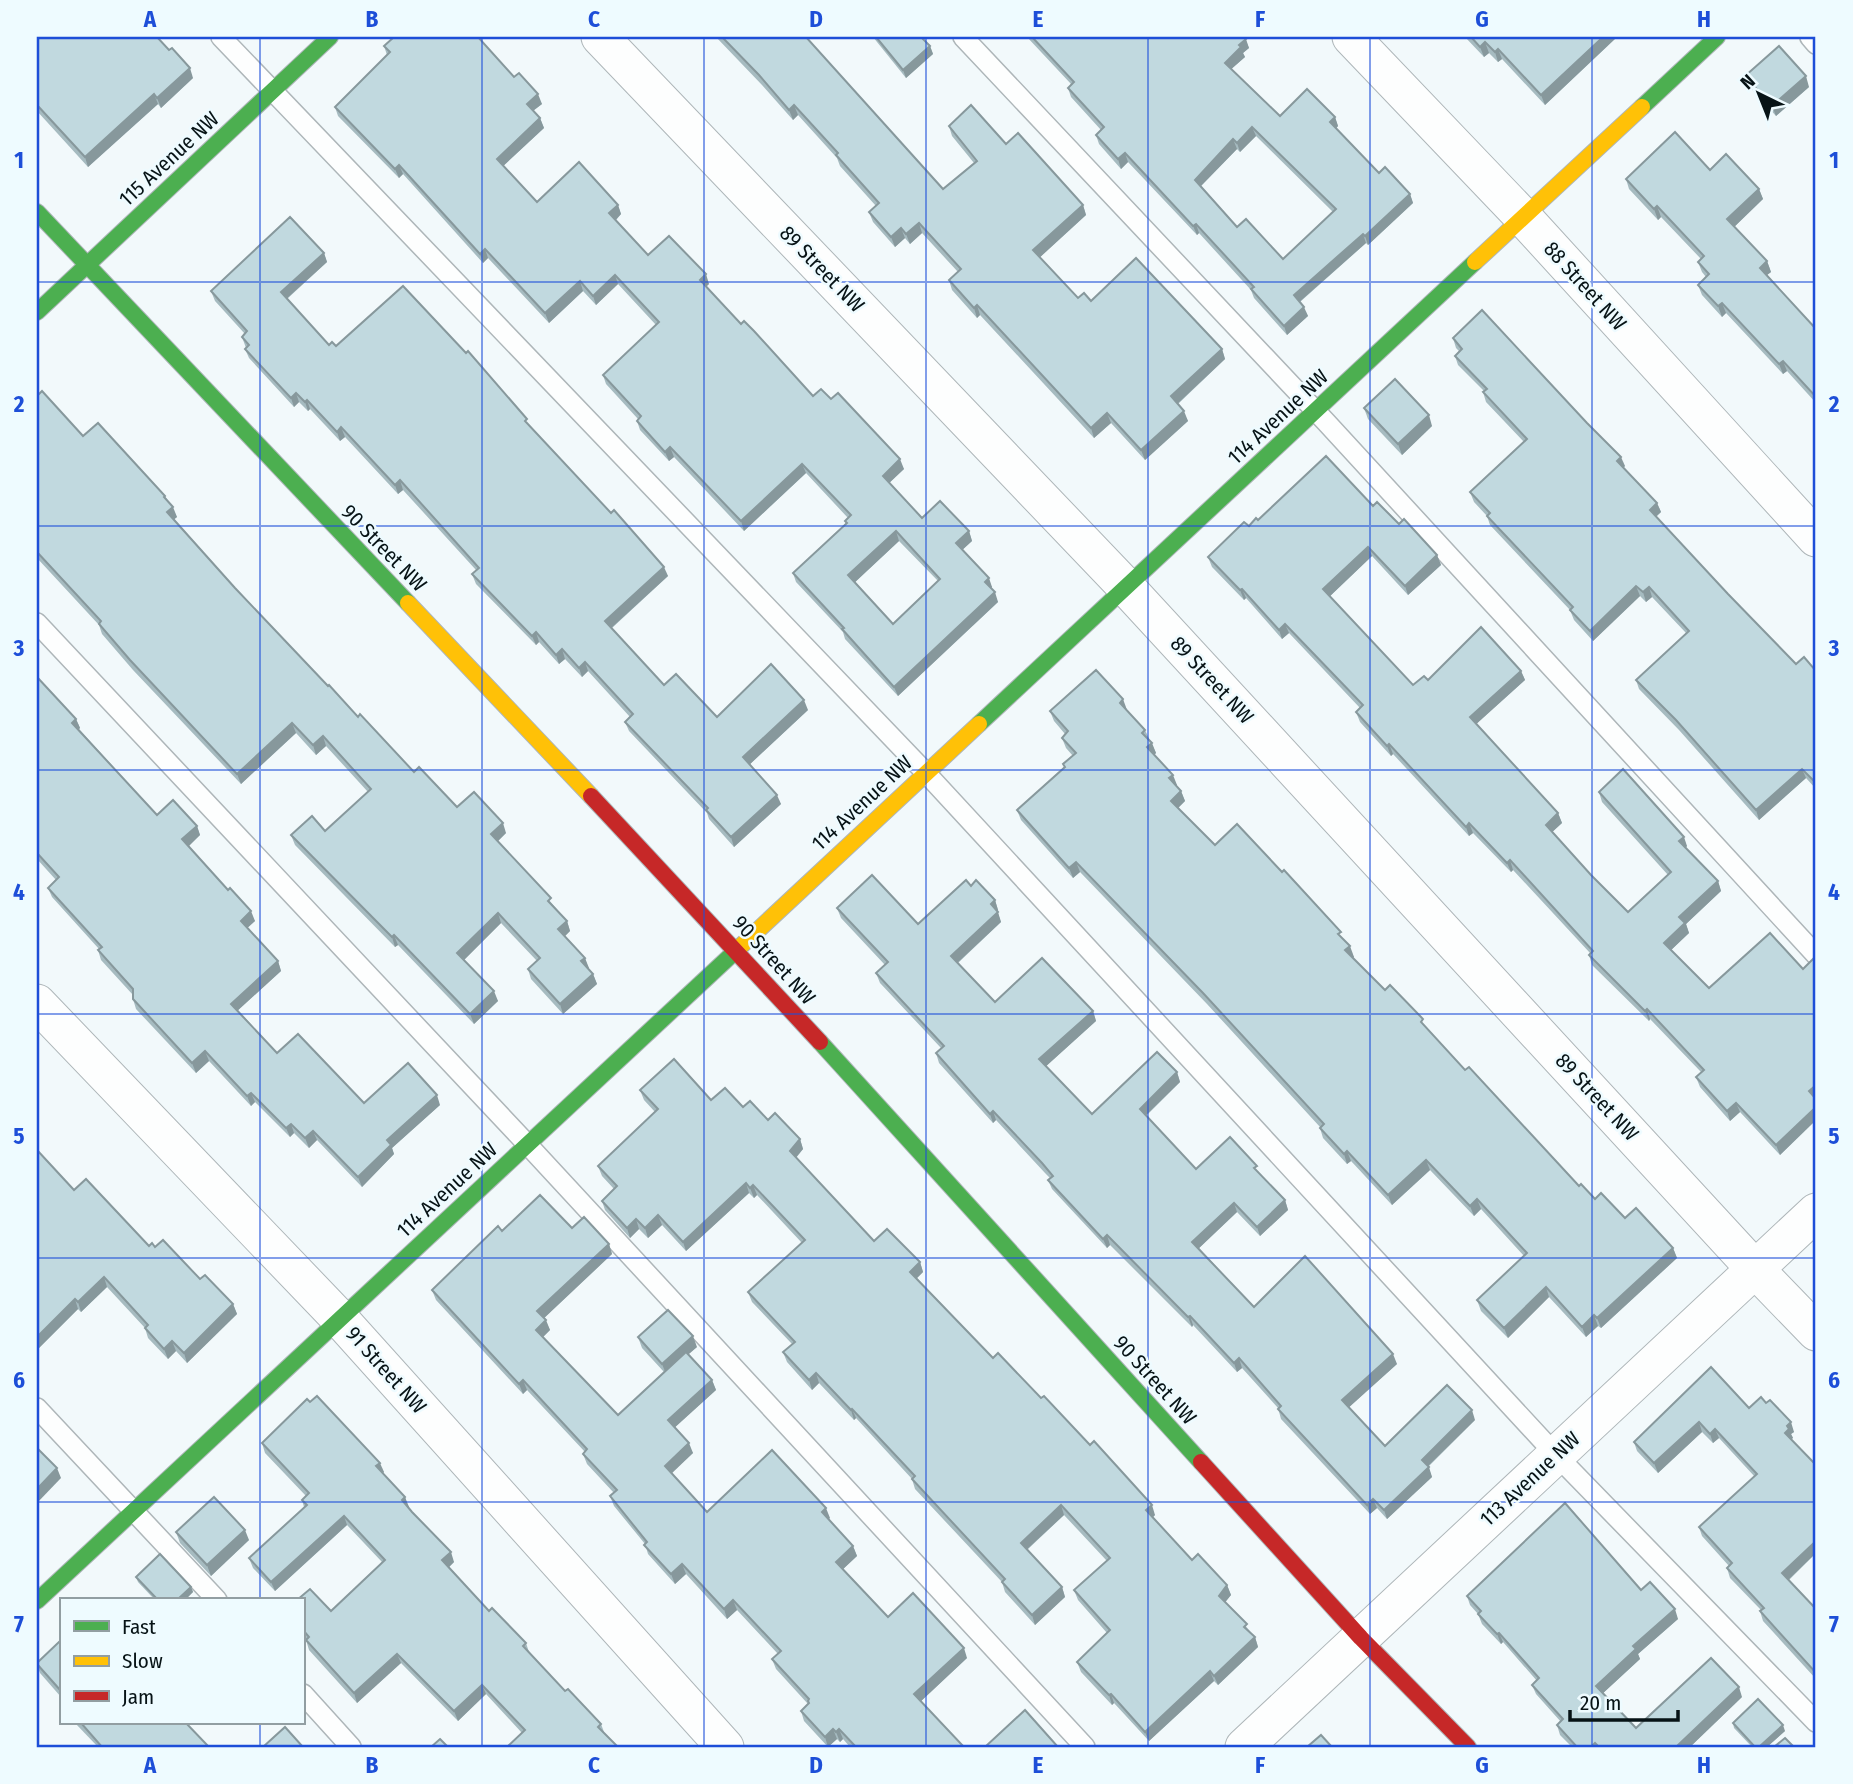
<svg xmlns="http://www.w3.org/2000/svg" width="1853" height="1784" font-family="'Fira Sans Condensed',sans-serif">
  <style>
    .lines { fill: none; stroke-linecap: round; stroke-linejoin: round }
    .lane-casing { stroke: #aeb6b9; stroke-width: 22 }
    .street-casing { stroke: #aeb6b9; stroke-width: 39 }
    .fast-casing { stroke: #aeb6b9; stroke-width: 18 }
    .slow-casing { stroke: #aeb6b9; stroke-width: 18 }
    .jam-casing { stroke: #aeb6b9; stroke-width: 18 }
    .lane { stroke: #fdfefe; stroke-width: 19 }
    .street { stroke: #fdfefe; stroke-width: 37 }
    .fast { stroke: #4caf50; stroke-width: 16 }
    .slow { stroke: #ffc107; stroke-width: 16 }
    .jam { stroke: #c62828; stroke-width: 16 }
    .wall { fill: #a6bbc0; fill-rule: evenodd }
    .shaded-wall { fill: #87989c }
    .building { fill: #c1d9df; stroke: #87989c; stroke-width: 2; fill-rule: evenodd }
    .grid { fill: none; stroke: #1d4ed8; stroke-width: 2; stroke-opacity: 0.55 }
    .labels { text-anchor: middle; stroke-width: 5; stroke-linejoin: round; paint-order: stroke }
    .street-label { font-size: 21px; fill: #071316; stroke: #eefbff }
    .neatline { fill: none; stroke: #1d4ed8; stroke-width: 2.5 }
    .grid-label { font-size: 23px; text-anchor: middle; font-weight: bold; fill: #1d4ed8 }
  </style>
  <rect width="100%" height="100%" fill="#f2f9fb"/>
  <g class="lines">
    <defs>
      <g id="lane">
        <path d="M221 37 926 773 1556 1455 1816 1722"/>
        <path d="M963 37 1326 422 1816 955"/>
        <path d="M1810 37 1816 44"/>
        <path d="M37 623 527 1144 1085 1747"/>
        <path d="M37 1408 217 1600"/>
        <path d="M303 1694 351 1747"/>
      </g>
      <g id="street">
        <path d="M600 37 1126 587 1755 1269 1816 1332"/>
        <path d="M1351 37 1523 217 1816 538"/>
        <path d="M37 1003 340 1319 725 1747"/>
        <path d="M1244 1747 1816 1212"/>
      </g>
      <g id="fast">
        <path d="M1642 107 1717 37"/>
        <path d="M37 212 408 603"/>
        <path d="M37 312 330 37"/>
        <path d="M979 724 1475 262"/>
        <path d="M820 1042 1201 1462"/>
        <path d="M37 1601 741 946"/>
      </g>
      <g id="slow">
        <path d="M1475 262 1642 107"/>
        <path d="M408 603 591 796"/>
        <path d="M741 946 979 724"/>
      </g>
      <g id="jam">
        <path d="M591 796 820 1042"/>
        <path d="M1201 1462 1361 1638 1468 1747"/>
      </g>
    </defs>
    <use href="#lane" class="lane-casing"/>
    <use href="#street" class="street-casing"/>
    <use href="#fast" class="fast-casing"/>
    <use href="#slow" class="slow-casing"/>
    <use href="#jam" class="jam-casing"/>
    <use href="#lane" class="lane"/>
    <use href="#street" class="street"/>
    <use href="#fast" class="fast"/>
    <use href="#slow" class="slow"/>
    <use href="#jam" class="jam"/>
  </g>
  <g class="wall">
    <path d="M37 37 193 78 161 108 158 104 88 167 37 111Z"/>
    <path d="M716 37H806L943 189 974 163 952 136 949 126 1006 144 1083 205 1086 215 1040 257 1078 298 1091 301 1222 349 1225 359 1178 404 1188 421 1145 460 1111 423 1094 438 980 315 977 318 952 290 949 280 958 272 922 233 910 244 905 238 895 247 873 222 869 212 876 206 840 166 837 158 798 115 793 120 762 85Z"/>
    <path d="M873 37H921L930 46 933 54 906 78Z"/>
    <path d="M1027 37H1244L1249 48 1243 53 1245 57 1231 69 1280 116 1335 117 1338 126 1336 128 1379 173 1410 194 1413 203 1368 245 1366 243 1300 302 1308 316 1287 335 1254 298 1251 290 1199 233 1197 235 1128 162 1121 169 1099 144 1096 135 1101 130 1071 97 1068 88 1071 84ZM1256 136 1333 212 1283 259 1237 227 1201 186 1237 149 1240 152Z"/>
    <path d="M1465 37H1617L1545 105 1502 59 1498 62 1489 53 1484 57Z"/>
    <path d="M479 38 514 77 542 104 533 111 540 118 544 128 503 166 537 202 618 205 621 214 616 220 648 255 709 284 706 287 741 324 813 396 831 399 904 469 889 483 922 518 969 531 972 541 962 550 992 587 991 588 998 602 898 696 845 639 843 632 796 582 793 573 846 523 845 521 848 518 806 473 744 531 674 457 669 461 640 430 637 421 638 419 606 384 603 375 656 325 618 284 596 305 583 291 549 323 488 258 483 263 403 174 399 178 338 116 335 107 387 55 384 46ZM899 541 938 581 893 624 855 582Z"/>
    <path d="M1745 76 1809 87 1776 116 1749 86Z"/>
    <path d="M1710 170 1759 189 1763 199 1734 227 1767 261 1771 272 1767 275 1816 329V403L1787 371 1783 374 1726 313 1722 317 1702 295 1698 285 1706 277 1702 272 1698 262 1701 259 1661 217 1658 220 1629 189 1626 179Z"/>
    <path d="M324 253 327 262 287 299 329 345 336 346 530 426 668 576 612 628 664 685 717 717 808 710 750 764 781 804 734 847 709 819 707 813 629 731 625 722 630 717 588 671 582 677 565 659 559 664 539 642 536 645 476 584 472 574 476 570 403 490 398 494 345 437 340 441 310 409 308 411 299 402 294 407 249 358 245 349 246 348 242 337 245 334 215 301 211 291Z"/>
    <path d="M1453 338 1625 466 1623 468 1657 503 1661 512 1656 517 1728 594 1796 664 1816 671V789L1806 778 1759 820 1679 730 1639 689 1636 680 1686 633 1652 597 1646 602 1640 596 1593 641 1574 620 1570 610 1490 525 1487 516 1474 502 1470 492 1524 442 1486 402 1483 392 1484 391 1458 365 1455 356 1459 351 1456 348Z"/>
    <path d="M37 396 83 436 165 496 177 517 174 519 235 588 328 686 414 772 457 807 506 833 498 841 567 921 570 931 565 936 585 958 588 968 593 974 597 984 563 1014 531 979 528 969 537 961 501 923 464 960 498 1001 474 1024 398 945 395 947 295 845 291 835 325 831 368 792 326 746 316 755 296 733 241 784 133 670 102 634 99 625 37 558Z"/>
    <path d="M1364 408 1432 426 1402 455 1368 419Z"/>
    <path d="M1373 506 1399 524 1437 555 1441 565 1408 595 1372 556 1330 596 1413 685 1428 680 1521 671 1525 680 1476 724 1558 813 1562 823 1552 832 1591 875 1628 912 1668 875 1602 802 1599 792 1687 846 1686 848 1718 881 1721 891 1686 924 1689 933 1671 950 1816 1099V1120L1780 1155 1740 1112 1730 1121 1700 1087 1696 1077 1701 1072 1650 1019 1649 1021 1592 965 1589 955 1590 953 1513 870 1511 872 1473 833 1469 836 1393 754 1391 756 1360 722 1356 712 1360 708 1289 633 1282 639 1246 598 1244 600 1212 567 1208 557 1258 520Z"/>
    <path d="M37 677 76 719 80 728 79 729 157 815 197 826 200 835 188 846 255 921 247 928 278 961 281 971 238 1010 277 1053 364 1103 440 1105 392 1148 394 1154 362 1187 317 1140 309 1148 294 1133 290 1137 255 1102 251 1106 209 1061 196 1073 136 1009 133 999V995L101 960 98 950 99 949 52 897 48 888 56 880 37 859Z"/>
    <path d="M1126 710 1145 730 1156 753 1154 755 1181 791 1185 801 1178 808 1215 845 1343 939 1354 957 1353 958 1385 990 1426 1028 1465 1070 1579 1186 1595 1199 1673 1248 1677 1258 1601 1328 1598 1326 1586 1337 1549 1297 1508 1338 1481 1311 1477 1300 1524 1256 1481 1209 1474 1216 1430 1170 1392 1205 1351 1161 1347 1164 1323 1138 1320 1128V1127L1207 1004 1080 872 1073 878 1021 820 1017 810 1064 767 1063 764 1073 756 1066 748 1062 738 1065 734 1054 721 1050 711Z"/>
    <path d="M971 886 995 900 998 910 997 911 1001 922 958 963 995 1002 1093 1011 1096 1021 1046 1066 1092 1114 1177 1072 1180 1082 1146 1116 1196 1169 1260 1175 1285 1200 1288 1210 1260 1236 1237 1212 1199 1248 1254 1307 1397 1364 1349 1407 1385 1446 1475 1420 1428 1467 1432 1477 1387 1519 1377 1508 1370 1514 1281 1419 1278 1408 1242 1368 1237 1372 1193 1325 1192 1327 1110 1245 1107 1248 1052 1189 1048 1180 1050 1178 1045 1173 996 1120 993 1123 939 1063 936 1053 941 1048 880 983 876 973 885 965 841 918 837 908 918 924Z"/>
    <path d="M640 1090 711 1100 743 1107 800 1139 803 1149 796 1158 874 1241 920 1262 923 1272 917 1278 993 1358 1155 1515 1153 1517 1192 1560 1227 1585 1231 1595 1225 1602 1255 1637 1258 1647 1218 1685 1214 1681 1149 1741 1114 1703 1112 1705 1081 1672 1077 1662 1107 1633 1078 1600 1074 1590 1107 1561 1064 1515 1027 1550 1062 1587 1065 1597 1035 1625 1005 1592 1002 1582 915 1489 912 1479 856 1418 854 1420 819 1383 812 1390 787 1362 783 1352 792 1344 752 1302 748 1292 802 1243 757 1195 754 1198 749 1193 686 1251 662 1225 648 1238 639 1229 630 1238 605 1210 602 1201 614 1189 602 1176 598 1166 655 1112 644 1100Z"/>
    <path d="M74 1190 149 1246 155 1247 233 1304 237 1314 187 1363 176 1351 168 1359 148 1338 145 1328 107 1287 81 1312 78 1309 37 1350Z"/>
    <path d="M572 1228 609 1244 612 1254 544 1318 550 1330 543 1337 618 1415 664 1372 642 1348 638 1337 697 1347 688 1354 712 1380 716 1390 675 1427 693 1453 671 1473 707 1512 830 1518 828 1519 853 1546 857 1556 843 1569 888 1617 967 1658 921 1701 964 1747H850L843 1739 840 1742 837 1739 828 1747 804 1721 801 1711 808 1704 776 1669 772 1659 778 1654 737 1610 727 1619 686 1574 675 1584 648 1554 645 1544 614 1506 610 1496 614 1493 587 1464 583 1454 585 1452 527 1390 523 1394 436 1300 432 1290 502 1231Z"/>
    <path d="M310 1402 384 1472 383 1473 405 1497 408 1508 454 1562 449 1567 489 1611 526 1643 529 1652 565 1691 601 1724 604 1732 522 1733 486 1694 458 1721 401 1663 357 1703 309 1650 306 1640 303 1636V1600L331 1611 382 1562 347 1525 275 1591 253 1568 249 1558 304 1507 302 1500 306 1496 265 1453 262 1443Z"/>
    <path d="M1766 1403 1794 1432 1791 1434 1793 1438 1791 1439 1816 1553 1789 1580 1816 1609V1679L1763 1621 1760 1611 1761 1610 1730 1578 1727 1568 1729 1566 1702 1536 1699 1527 1755 1477 1719 1438 1713 1443 1702 1432 1658 1473 1637 1451 1634 1442Z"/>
    <path d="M176 1532 249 1540 211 1576 180 1543Z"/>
    <path d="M136 1577 191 1587 193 1592 185 1600H155L138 1582Z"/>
    <path d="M1641 1590 1678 1619 1638 1654 1640 1659 1603 1693 1636 1728 1742 1697 1690 1747H1572L1560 1735 1557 1725 1561 1722 1536 1694 1532 1685 1537 1681 1503 1642 1501 1644 1482 1624 1478 1614 1470 1605 1467 1596Z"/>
    <path d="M61 1640V1697L40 1673 37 1665Z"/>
    <path d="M75 1723H186L209 1747H98Z"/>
    <path d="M1733 1723 1785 1731 1767 1747H1752L1734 1728Z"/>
  </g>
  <g class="shaded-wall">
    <path d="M1603 37H1617L1545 105 1541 95Z"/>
    <path d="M1246 39 1249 48 1243 53 1245 57 1228 72 1225 63 1239 45Z"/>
    <path d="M1485 42 1489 53 1484 57 1480 47Z"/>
    <path d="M930 46 933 54 906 78 903 70Z"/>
    <path d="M1498 49 1502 59 1498 62 1495 52Z"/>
    <path d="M190 68 193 78 161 108 157 98Z"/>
    <path d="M1806 76 1809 87 1776 116 1772 106Z"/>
    <path d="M154 94 158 104 88 167 85 157Z"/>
    <path d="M538 94 542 104 530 113 527 104Z"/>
    <path d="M794 105 798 115 793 120 789 110Z"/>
    <path d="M1335 117 1338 126 1334 131 1330 122Z"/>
    <path d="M540 118 544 128 500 169 497 159Z"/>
    <path d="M1252 127 1256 136 1240 152 1237 143Z"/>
    <path d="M1233 139 1237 149 1198 189 1195 180Z"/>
    <path d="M1125 153 1128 162 1121 169 1118 159Z"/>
    <path d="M399 165 403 174 399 178 395 169Z"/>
    <path d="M1759 189 1763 199 1731 230 1727 219Z"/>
    <path d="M1410 194 1413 203 1368 245 1365 236Z"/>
    <path d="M618 205 621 214 613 223 609 213Z"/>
    <path d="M1083 205 1086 215 1037 260 1033 250Z"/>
    <path d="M1657 206 1661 217 1658 220 1654 209Z"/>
    <path d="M919 223 922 233 910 244 906 234Z"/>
    <path d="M1196 224 1199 233 1197 235 1193 226Z"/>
    <path d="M901 228 905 238 895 247 891 237Z"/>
    <path d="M1363 234 1366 243 1297 304 1294 295Z"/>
    <path d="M485 249 488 258 483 263 480 254Z"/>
    <path d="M324 253 327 262 284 301 281 292Z"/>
    <path d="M1767 261 1771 272 1763 278 1760 268Z"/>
    <path d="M706 274 709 284 703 289 700 280Z"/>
    <path d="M615 275 618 284 596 305 593 296Z"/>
    <path d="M580 281 583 291 549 323 545 313Z"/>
    <path d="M1722 303 1726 313 1722 317 1718 306Z"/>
    <path d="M977 305 980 315 977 318 974 308Z"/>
    <path d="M1304 307 1308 316 1287 335 1284 326Z"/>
    <path d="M1222 349 1225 359 1175 406 1171 396Z"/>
    <path d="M1783 361 1787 371 1783 374 1779 364Z"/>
    <path d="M296 393 299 402 294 407 291 398Z"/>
    <path d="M307 400 310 409 308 411 305 402Z"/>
    <path d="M1184 411 1188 421 1145 460 1141 450Z"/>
    <path d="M1107 413 1111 423 1094 438 1091 428Z"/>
    <path d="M1429 415 1432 426 1402 455 1398 444Z"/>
    <path d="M341 427 345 437 340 441 337 432Z"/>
    <path d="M670 447 674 457 669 461 665 452Z"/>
    <path d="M1621 457 1625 466 1620 471 1617 461Z"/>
    <path d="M900 459 904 469 886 486 883 476Z"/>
    <path d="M802 464 806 473 744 531 741 521Z"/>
    <path d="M400 480 403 490 398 494 395 485Z"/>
    <path d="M1657 503 1661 512 1653 519 1650 510Z"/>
    <path d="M173 507 177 517 171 522 167 512Z"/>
    <path d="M896 531 899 541 852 585 848 575Z"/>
    <path d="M969 531 972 541 959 553 956 543Z"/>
    <path d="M1368 547 1372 556 1327 599 1323 589Z"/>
    <path d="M1437 555 1441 565 1408 595 1405 586Z"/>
    <path d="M664 567 668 576 609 630 605 621Z"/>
    <path d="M989 578 992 587 988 591 985 582Z"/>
    <path d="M1636 586 1640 596 1593 641 1590 631Z"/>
    <path d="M1649 587 1652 597 1646 602 1643 592Z"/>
    <path d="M1242 589 1246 598 1244 600 1240 590Z"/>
    <path d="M995 592 998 602 898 696 894 687Z"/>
    <path d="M1285 624 1289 633 1282 639 1279 630Z"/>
    <path d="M536 632 539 642 536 645 532 636Z"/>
    <path d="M562 649 565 659 559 664 556 655Z"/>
    <path d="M585 662 588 671 582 677 579 668Z"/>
    <path d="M1521 671 1525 680 1473 727 1470 717Z"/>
    <path d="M1123 699 1127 710 1123 713 1120 703Z"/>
    <path d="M804 700 808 710 747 767 743 757Z"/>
    <path d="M76 719 80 728 76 732 72 723Z"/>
    <path d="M292 723 296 733 241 784 237 774Z"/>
    <path d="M323 736 326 746 316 755 313 745Z"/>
    <path d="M1152 743 1156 753 1151 758 1147 747Z"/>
    <path d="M1389 744 1393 754 1391 756 1387 746Z"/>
    <path d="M1802 769 1806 778 1759 820 1756 810Z"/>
    <path d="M1173 775 1177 785 1173 789 1169 778Z"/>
    <path d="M1181 791 1185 801 1175 811 1171 801Z"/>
    <path d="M777 795 781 804 734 847 731 837Z"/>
    <path d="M1558 813 1562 823 1549 835 1546 825Z"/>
    <path d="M503 823 506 833 495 844 491 834Z"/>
    <path d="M1469 823 1473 833 1469 836 1466 827Z"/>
    <path d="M197 826 200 835 186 849 182 839Z"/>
    <path d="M1684 837 1687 846 1683 850 1679 841Z"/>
    <path d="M1510 860 1513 870 1511 872 1507 863Z"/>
    <path d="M1076 862 1080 872 1073 878 1069 868Z"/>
    <path d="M1718 881 1721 891 1686 924 1689 933 1668 953 1664 943 1679 917Z"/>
    <path d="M995 900 998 910 994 914 991 904Z"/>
    <path d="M251 911 255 921 244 931 241 921Z"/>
    <path d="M998 912 1001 922 955 965 951 956Z"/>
    <path d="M498 913 501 923 461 963 457 953Z"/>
    <path d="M567 921 570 931 562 939 558 929Z"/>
    <path d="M394 935 398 945 395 947 392 937Z"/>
    <path d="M1350 946 1354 957 1349 961 1345 950Z"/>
    <path d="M585 958 589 968 585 971 581 961Z"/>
    <path d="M278 961 281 971 235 1013 231 1004Z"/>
    <path d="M593 974 597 984 563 1014 560 1004Z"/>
    <path d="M494 991 498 1001 474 1024 470 1014Z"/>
    <path d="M1647 1009 1650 1019 1649 1021 1645 1011Z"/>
    <path d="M1093 1011 1096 1021 1043 1069 1039 1059Z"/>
    <path d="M205 1051 209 1061 196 1073 192 1063Z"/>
    <path d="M1177 1072 1180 1082 1143 1118 1140 1109Z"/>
    <path d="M1816 1085V1098L1813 1101 1809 1091Z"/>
    <path d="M251 1093 255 1102 251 1106 247 1096Z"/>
    <path d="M437 1095 440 1105 392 1148 394 1154 362 1187 358 1177 387 1140Z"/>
    <path d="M1736 1103 1740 1112 1730 1121 1727 1111Z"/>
    <path d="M1816 1107V1120L1780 1155 1776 1145Z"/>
    <path d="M993 1111 996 1120 993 1123 990 1114Z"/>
    <path d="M291 1124 294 1133 290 1137 286 1128Z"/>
    <path d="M313 1131 317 1140 309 1148 305 1138Z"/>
    <path d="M800 1139 803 1149 793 1161 790 1151Z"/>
    <path d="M1347 1151 1351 1161 1347 1164 1344 1154Z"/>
    <path d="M1426 1160 1430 1170 1392 1205 1388 1195Z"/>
    <path d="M746 1183 749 1193 686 1251 683 1242Z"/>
    <path d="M753 1185 757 1195 754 1198 750 1188Z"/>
    <path d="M1477 1199 1481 1209 1474 1216 1470 1206Z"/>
    <path d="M1285 1200 1288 1210 1260 1236 1257 1227Z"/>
    <path d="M1234 1203 1237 1212 1196 1251 1192 1242Z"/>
    <path d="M658 1215 662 1225 648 1238 645 1228Z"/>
    <path d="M636 1219 639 1229 630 1238 627 1228Z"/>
    <path d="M1107 1235 1110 1245 1107 1248 1103 1239Z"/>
    <path d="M609 1244 612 1254 541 1321 537 1311Z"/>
    <path d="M1673 1248 1677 1258 1601 1328 1597 1318Z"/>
    <path d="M920 1262 923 1272 914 1281 910 1272Z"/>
    <path d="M104 1277 107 1287 81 1312 78 1302Z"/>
    <path d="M1546 1287 1549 1297 1508 1338 1504 1328Z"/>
    <path d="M75 1299 78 1309 37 1350V1337Z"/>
    <path d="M233 1304 237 1314 187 1363 184 1353Z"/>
    <path d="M1594 1315 1598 1326 1586 1337 1582 1327Z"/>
    <path d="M1190 1316 1193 1325 1192 1327 1188 1317Z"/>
    <path d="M546 1320 550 1330 540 1340 536 1330Z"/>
    <path d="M693 1336 697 1347 666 1374 662 1364Z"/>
    <path d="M172 1341 176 1351 168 1359 164 1349Z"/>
    <path d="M1393 1354 1397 1364 1346 1410 1342 1400Z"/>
    <path d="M1239 1358 1242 1368 1237 1372 1234 1363Z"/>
    <path d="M816 1373 819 1383 812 1390 809 1380Z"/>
    <path d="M523 1380 527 1390 523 1394 519 1384Z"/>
    <path d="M712 1380 716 1390 672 1430 668 1420Z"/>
    <path d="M852 1409 856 1418 854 1420 851 1410Z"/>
    <path d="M1472 1410 1475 1420 1425 1469 1422 1460Z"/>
    <path d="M1699 1422 1702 1432 1658 1473 1654 1463Z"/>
    <path d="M1791 1422 1794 1432 1791 1434 1793 1438 1788 1442 1785 1433 1787 1426Z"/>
    <path d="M1715 1429 1719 1438 1713 1443 1710 1434Z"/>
    <path d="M689 1443 693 1453 669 1476 665 1466Z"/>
    <path d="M380 1463 384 1472 380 1476 376 1466Z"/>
    <path d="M1429 1467 1432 1477 1387 1519 1384 1510Z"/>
    <path d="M57 1468 61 1478 37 1503V1489Z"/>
    <path d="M405 1497 409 1507 406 1510 402 1500Z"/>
    <path d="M1373 1499 1377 1508 1370 1514 1367 1505Z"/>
    <path d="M1061 1505 1064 1515 1024 1552 1021 1543Z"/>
    <path d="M1152 1505 1155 1515 1150 1520 1146 1510Z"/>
    <path d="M826 1508 830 1518 825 1522 822 1512Z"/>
    <path d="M344 1516 347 1525 275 1591 271 1582Z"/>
    <path d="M245 1530 249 1540 211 1576 207 1565Z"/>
    <path d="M1816 1541V1553L1786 1582 1782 1573Z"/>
    <path d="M853 1546 857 1556 840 1572 836 1562Z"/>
    <path d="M451 1552 454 1562 446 1570 442 1560Z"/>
    <path d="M682 1564 686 1574 675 1584 671 1574Z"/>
    <path d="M1227 1585 1231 1595 1223 1605 1219 1596Z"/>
    <path d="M191 1587 193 1592 185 1600H177Z"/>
    <path d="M1062 1587 1065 1597 1035 1625 1032 1615Z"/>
    <path d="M733 1600 737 1610 727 1619 724 1609Z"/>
    <path d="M1675 1609 1678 1619 1638 1654 1640 1659 1600 1696 1596 1686 1633 1646Z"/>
    <path d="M1499 1633 1503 1642 1501 1644 1497 1634Z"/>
    <path d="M1255 1637 1258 1647 1218 1685 1214 1676Z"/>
    <path d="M964 1648 967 1658 918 1704 914 1694Z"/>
    <path d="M397 1654 401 1663 357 1703 354 1693Z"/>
    <path d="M1210 1671 1214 1681 1149 1741 1145 1732Z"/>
    <path d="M482 1685 486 1694 458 1721 454 1711Z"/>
    <path d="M1739 1687 1742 1697 1690 1747H1676Z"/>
    <path d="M1111 1694 1114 1703 1112 1705 1109 1695Z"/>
    <path d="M1783 1725 1785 1731 1767 1747H1759Z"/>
    <path d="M833 1729 837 1739 828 1747 825 1737Z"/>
    <path d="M839 1729 843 1739 840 1742 836 1732Z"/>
  </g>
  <g class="building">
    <path d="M37 37H157L169 50 172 48 190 68 157 98 154 94 85 157 37 105Z"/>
    <path d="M394 37H478L514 77 519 73 538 94 527 104 540 118 497 159 537 202 579 162 618 205 609 213 648 255 669 236 706 274 700 280 741 324 744 321 754 331 813 396 821 389 831 399 838 393 900 459 883 476 922 518 940 501 969 531 956 543 989 578 985 582 995 592 894 687 842 629 844 628 793 573 847 523 845 521 851 515 802 464 741 521 670 447 665 452 637 421 641 416 603 375 659 322 615 275 593 296 580 281 545 313 485 249 480 254 399 165 395 169 335 107 390 52 384 46ZM896 531 940 579 893 624 848 575Z"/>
    <path d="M722 37H806L943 189 977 161 949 126 971 105 1006 144 1018 133 1083 205 1033 250 1078 298 1084 293 1091 301 1136 258 1222 349 1171 396 1184 411 1141 450 1107 413 1091 428 977 305 974 308 949 280 961 269 919 223 906 234 901 228 891 237 869 212 879 203 836 155 838 153 794 105 789 110 759 75Z"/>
    <path d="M876 37H921L930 46 903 70Z"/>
    <path d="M1032 37H1244L1246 39 1239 45 1241 47 1225 63 1280 116 1307 89 1335 117 1330 122 1379 173 1385 167 1410 194 1365 236 1363 234 1294 295 1304 307 1284 326 1251 289 1254 287 1196 224 1193 226 1125 153 1118 159 1096 135 1104 127 1068 88 1074 82ZM1252 127 1336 209 1283 259 1246 219 1237 227 1195 180 1233 139 1237 143Z"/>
    <path d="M1471 37H1603L1541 95 1498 49 1495 52 1485 42 1480 47Z"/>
    <path d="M1779 46 1806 76 1772 106 1745 76Z"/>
    <path d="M1675 132 1710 170 1726 154 1759 189 1727 219 1767 261 1760 268 1816 329V397L1783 361 1779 364 1722 303 1718 306 1698 285 1709 274 1698 262 1704 256 1657 206 1654 209 1626 179Z"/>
    <path d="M290 217 324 253 281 292 329 345 332 342 336 346 403 286 466 353 468 351 527 419 525 421 611 513 614 510 664 567 605 621 664 685 676 674 717 717 771 664 804 700 743 757 777 795 731 837 706 810 708 808 625 722 633 714 585 662 579 668 562 649 556 655 536 632 532 636 472 574 479 568 400 480 395 485 341 427 337 432 307 400 305 402 296 393 291 398 245 349 249 345 242 337 247 331 211 291Z"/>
    <path d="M1482 310 1587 423 1621 457 1617 461 1657 503 1650 510 1728 594 1796 664 1804 657 1816 671V783L1802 769 1756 810 1676 720 1636 680 1689 631 1649 587 1643 592 1636 586 1590 631 1570 610 1573 607 1487 516 1490 513 1470 492 1527 439 1483 392 1487 389 1455 356 1462 349 1453 338Z"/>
    <path d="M1395 379 1429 415 1398 444 1364 408Z"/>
    <path d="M42 391 83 436 98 423 165 496 164 497 173 507 167 512 235 588 328 686 329 685 358 717 360 714 414 772 419 767 457 807 474 792 503 823 491 834 551 898 548 901 567 921 558 929 585 958 581 961 593 974 560 1004 528 969 540 958 498 913 457 953 494 991 470 1014 394 935 392 937 291 835 312 816 325 831 371 789 323 736 313 745 292 723 237 774 130 660 99 624 101 621 37 552V396Z"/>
    <path d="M1326 456 1373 506 1377 502 1399 524 1404 519 1437 555 1405 586 1368 547 1323 589 1413 685 1424 676 1428 680 1481 627 1521 671 1470 717 1558 813 1546 825 1591 875 1628 912 1671 872 1599 792 1623 769 1684 837 1679 841 1718 881 1679 917 1685 923 1664 943 1709 988 1770 933 1803 969 1815 957 1816 959V1085L1809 1091 1816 1099V1107L1776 1145 1736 1103 1727 1111 1696 1077 1704 1070 1647 1009 1645 1011 1589 955 1593 951 1510 860 1507 863 1469 823 1466 827 1389 744 1387 746 1356 712 1363 705 1285 624 1279 630 1242 589 1240 590 1208 557 1244 522 1249 526 1256 518 1258 520Z"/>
    <path d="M1096 670 1123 699 1120 703 1145 730 1142 733 1152 743 1147 747 1173 775 1169 778 1181 791 1171 801 1215 845 1237 824 1282 872 1284 870 1341 932 1338 934 1350 946 1345 950 1385 990 1390 985 1423 1019 1421 1022 1465 1070 1469 1067 1579 1186 1581 1184 1595 1199 1601 1193 1625 1218 1636 1208 1673 1248 1597 1318 1594 1315 1582 1327 1546 1287 1504 1328 1477 1300 1527 1253 1477 1199 1470 1206 1426 1160 1388 1195 1347 1151 1344 1154 1320 1128 1324 1124 1203 993 1076 862 1069 868 1017 810 1065 767 1063 764 1076 753 1062 738 1068 731 1050 711Z"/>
    <path d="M37 677 76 719 72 723 157 815 173 800 197 826 182 839 228 890 230 888 251 911 241 921 278 961 231 1004 277 1053 298 1034 364 1103 408 1063 437 1095 387 1140 391 1145 358 1177 313 1131 305 1138 291 1124 286 1128 251 1093 247 1096 205 1051 192 1063 133 999V989L98 950 102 947 48 888 59 877 37 853Z"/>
    <path d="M872 875 918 924 966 880 971 886 976 880 995 900 991 904 998 912 951 956 995 1002 1042 958 1093 1011 1039 1059 1092 1114 1157 1052 1177 1072 1140 1109 1196 1169 1230 1137 1257 1166 1254 1168 1285 1200 1257 1227 1234 1203 1192 1242 1254 1307 1305 1256 1393 1354 1342 1400 1385 1446 1447 1385 1472 1410 1422 1460 1429 1467 1384 1510 1373 1499 1367 1505 1278 1409 1281 1406 1239 1358 1234 1363 1190 1316 1188 1317 1107 1235 1103 1239 1048 1180 1053 1176 1042 1163 993 1111 990 1114 936 1053 944 1046 876 973 888 962 837 908Z"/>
    <path d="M674 1059 711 1100 725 1088 743 1107 750 1101 768 1120 775 1113 800 1139 790 1151 874 1241 887 1229 920 1262 910 1272 993 1358 998 1353 1041 1398 1044 1396 1090 1445 1094 1441 1152 1505 1146 1510 1192 1560 1198 1554 1227 1585 1219 1596 1247 1624 1244 1627 1255 1637 1214 1676 1210 1671 1145 1732 1111 1694 1109 1695 1077 1662 1110 1630 1074 1590 1110 1558 1061 1505 1021 1543 1062 1587 1032 1615 1002 1582 1005 1579 912 1479 915 1476 852 1409 851 1410 816 1373 809 1380 783 1352 795 1342 748 1292 805 1240 753 1185 750 1188 746 1183 683 1242 658 1215 645 1228 636 1219 627 1228 602 1201 617 1186 598 1166 658 1109 640 1090Z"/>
    <path d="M37 1150 74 1190 86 1179 149 1246 152 1243 155 1247 163 1240 200 1279 205 1275 233 1304 184 1353 172 1341 164 1349 145 1328 148 1325 104 1277 78 1302 75 1299 37 1337Z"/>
    <path d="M540 1195 572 1228 584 1217 609 1244 537 1311 546 1320 536 1330 618 1415 686 1352 712 1380 668 1420 689 1443 665 1466 707 1512 772 1450 826 1508 822 1512 853 1546 836 1562 888 1617 913 1593 964 1648 914 1694 964 1747H856L839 1729 836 1732 833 1729 825 1737 801 1711 809 1703 808 1701 809 1699 772 1659 781 1651 733 1600 724 1609 682 1564 671 1574 644 1545 647 1542 610 1496 617 1490 583 1454 587 1449 523 1380 519 1384 432 1290 498 1226 502 1231Z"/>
    <path d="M668 1310 693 1336 662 1364 638 1337Z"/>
    <path d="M1711 1367 1749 1408 1761 1397 1766 1403 1770 1400 1791 1422 1787 1426 1789 1429 1785 1433 1816 1465V1541L1782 1573 1816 1609V1673L1760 1611 1764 1608 1727 1568 1732 1563 1699 1527 1757 1474 1715 1429 1710 1434 1699 1422 1654 1463 1634 1442Z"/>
    <path d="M317 1396 380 1463 376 1466 405 1497 402 1500 412 1512 451 1552 442 1560 489 1611 492 1608 526 1643 523 1646 565 1691 568 1689 601 1724 598 1727 618 1747H507L525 1730 482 1685 454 1711 397 1654 354 1693 306 1640 309 1637 303 1630V1600H297L310 1589 331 1611 385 1560 344 1516 271 1582 249 1558 307 1505 302 1500 309 1493 262 1443 307 1399 310 1402Z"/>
    <path d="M37 1448 57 1468 37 1489Z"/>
    <path d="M214 1497 245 1530 207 1565 176 1532Z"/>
    <path d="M1565 1503 1641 1590 1650 1582 1675 1609 1633 1646 1636 1649 1596 1686 1636 1728 1711 1658 1739 1687 1676 1747H1599L1595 1743 1591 1747H1577L1557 1725 1563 1719 1532 1685 1539 1678 1499 1633 1497 1634 1478 1614 1481 1611 1467 1596Z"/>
    <path d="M160 1554 191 1587 177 1600H158L136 1577Z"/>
    <path d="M61 1640V1691L37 1664V1663Z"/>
    <path d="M1758 1699 1783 1725 1759 1747H1755L1733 1723Z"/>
    <path d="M1025 1710 1058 1747H985Z"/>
    <path d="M81 1723H186L209 1747H102Z"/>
    <path d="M285 1727 303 1747H263Z"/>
    <path d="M1321 1735 1332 1747H1307Z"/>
    <path d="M1785 1738 1794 1747H1774Z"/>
    <path d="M440 1739 448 1747H431Z"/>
  </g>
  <path class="grid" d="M260 37V1600M482 37V1747M704 37V1747M926 37V1747M1148 37V1747M1370 37V1747M1592 37V1747M37 282H1816M37 526H1816M37 770H1816M37 1014H1816M37 1258H1816M37 1502H1816M260 1723V1747"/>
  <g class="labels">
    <g class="street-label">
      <text transform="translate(169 159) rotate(-43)" y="7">115 Avenue NW</text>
      <text transform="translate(822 269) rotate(46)" y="7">89 Street NW</text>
      <text transform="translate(1585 286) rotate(48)" y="7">88 Street NW</text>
      <text transform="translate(1278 417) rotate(-43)" y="7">114 Avenue NW</text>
      <text transform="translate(384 548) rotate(46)" y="7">90 Street NW</text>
      <text transform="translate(1212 680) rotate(47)" y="7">89 Street NW</text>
      <text transform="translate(862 803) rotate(-43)" y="7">114 Avenue NW</text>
      <text transform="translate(774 960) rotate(48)" y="7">90 Street NW</text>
      <text transform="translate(1597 1097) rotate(47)" y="7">89 Street NW</text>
      <text transform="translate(447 1190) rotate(-43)" y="7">114 Avenue NW</text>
      <text transform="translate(386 1370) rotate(48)" y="7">91 Street NW</text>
      <text transform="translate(1155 1380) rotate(48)" y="7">90 Street NW</text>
      <text transform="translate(1530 1479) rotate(-43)" y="7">113 Avenue NW</text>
    </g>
  </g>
  <rect width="1853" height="1784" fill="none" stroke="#eefbff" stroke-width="77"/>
  <rect x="60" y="1598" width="245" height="126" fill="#eefbff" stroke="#929ea2" stroke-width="2"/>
  <rect x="74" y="1621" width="35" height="10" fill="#4caf50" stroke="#929ea2" stroke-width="2"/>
  <text x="122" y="1634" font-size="21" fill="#071316">Fast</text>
  <rect x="74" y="1656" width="35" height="10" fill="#ffc107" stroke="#929ea2" stroke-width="2"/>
  <text x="122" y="1668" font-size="21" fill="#071316">Slow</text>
  <rect x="74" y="1691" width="35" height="10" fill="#c62828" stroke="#929ea2" stroke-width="2"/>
  <text x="122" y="1704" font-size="21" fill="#071316">Jam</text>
  <g transform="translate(1759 94) rotate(317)" stroke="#eefbff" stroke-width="5" paint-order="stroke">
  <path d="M0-5L12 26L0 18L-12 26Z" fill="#071316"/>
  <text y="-10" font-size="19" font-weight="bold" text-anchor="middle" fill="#071316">N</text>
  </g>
  <path d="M1570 1710v10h108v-10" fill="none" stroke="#071316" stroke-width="3.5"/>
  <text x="1580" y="1710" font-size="21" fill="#071316" stroke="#eefbff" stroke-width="5" paint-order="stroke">20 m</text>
  <rect x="38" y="38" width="1776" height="1708" class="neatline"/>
  <g class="grid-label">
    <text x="150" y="27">A</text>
    <text x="372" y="27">B</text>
    <text x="594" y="27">C</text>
    <text x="816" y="27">D</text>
    <text x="1038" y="27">E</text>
    <text x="1260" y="27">F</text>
    <text x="1482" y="27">G</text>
    <text x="1704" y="27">H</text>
    <text x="19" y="168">1</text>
    <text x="1834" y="168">1</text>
    <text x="19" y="412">2</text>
    <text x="1834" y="412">2</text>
    <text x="19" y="656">3</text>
    <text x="1834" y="656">3</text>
    <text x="19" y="900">4</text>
    <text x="1834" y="900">4</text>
    <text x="19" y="1144">5</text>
    <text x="1834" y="1144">5</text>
    <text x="19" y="1388">6</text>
    <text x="1834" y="1388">6</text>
    <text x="19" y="1632">7</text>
    <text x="1834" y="1632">7</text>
    <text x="150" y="1773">A</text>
    <text x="372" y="1773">B</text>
    <text x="594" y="1773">C</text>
    <text x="816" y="1773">D</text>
    <text x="1038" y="1773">E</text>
    <text x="1260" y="1773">F</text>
    <text x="1482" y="1773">G</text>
    <text x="1704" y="1773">H</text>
  </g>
</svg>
